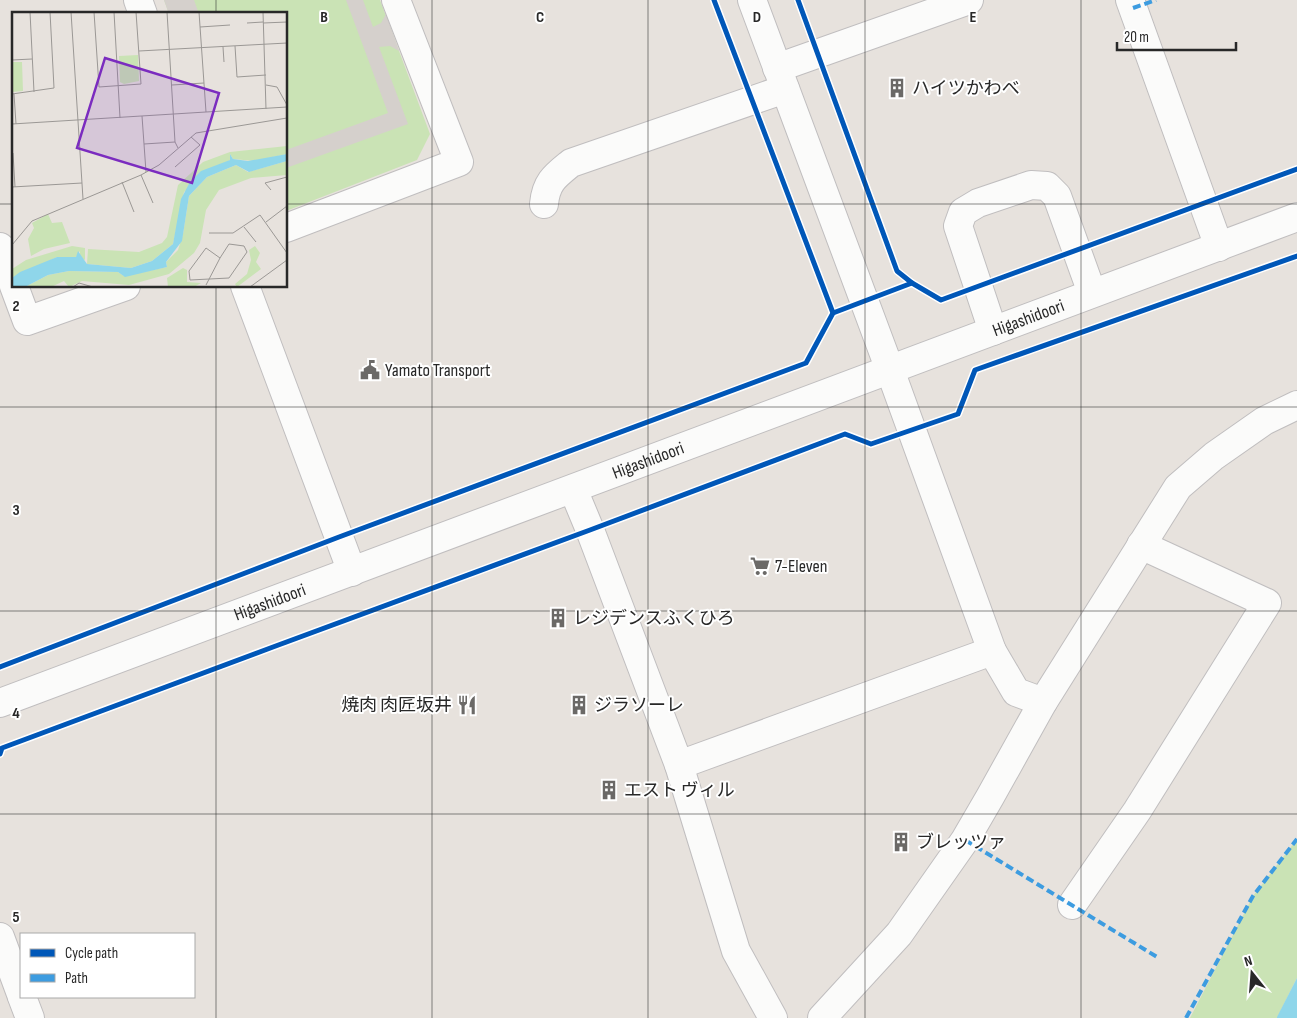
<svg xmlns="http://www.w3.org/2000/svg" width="1297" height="1018" font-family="'Sofia Sans Condensed','Noto Sans JP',sans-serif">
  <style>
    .green { fill: #cae3b5 }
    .plaza { fill: #d5d0cc }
    .water { fill: #8fd6ea }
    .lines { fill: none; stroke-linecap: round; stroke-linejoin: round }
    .minor-casing { stroke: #c0bebf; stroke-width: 30 }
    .path { stroke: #c3c2c2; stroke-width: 3; stroke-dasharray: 4 2.5; stroke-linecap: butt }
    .minor { stroke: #fbfbfa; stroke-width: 28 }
    .quiet { stroke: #3d9ce0; stroke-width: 4; stroke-dasharray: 8 4; stroke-linecap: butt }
    .cycleway-casing { stroke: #fff; stroke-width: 8 }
    .cycleway { stroke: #0057b8; stroke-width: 5 }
    .grid { fill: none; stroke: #282828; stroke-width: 1; stroke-opacity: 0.55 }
    .labels { text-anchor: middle; stroke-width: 4; stroke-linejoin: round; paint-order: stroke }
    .poi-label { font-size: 18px; fill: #282828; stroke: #fff; text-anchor: start }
    .street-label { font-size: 18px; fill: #282828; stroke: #fff }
    .inset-road { fill: none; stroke: #9b9895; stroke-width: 1 }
    .view { fill: #7b2cbf; fill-opacity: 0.15; stroke: #7b2cbf; stroke-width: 2.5 }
    .inset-edge { fill: none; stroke: #282828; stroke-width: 2.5 }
    .grid-label { font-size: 16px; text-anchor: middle; font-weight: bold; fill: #282828; stroke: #fff; stroke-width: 4; stroke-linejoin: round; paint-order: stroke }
  </style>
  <rect width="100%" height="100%" fill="#e7e2dd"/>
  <g class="green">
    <path d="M164 0H380L430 134 417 160 286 211V14H169Z"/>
    <path d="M1297 839V978L1277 1018H1190L1253 896Z"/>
  </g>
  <g class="plaza">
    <path d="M164 0H194L199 14H182L181 13 169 14Z"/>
    <path d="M346 0H363L373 27 381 23 386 14 399 51 390 46 379 47 408 124 286 168V150L388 113Z"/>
  </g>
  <path class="water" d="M1297 978V1018H1277V1017Z"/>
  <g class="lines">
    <defs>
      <g id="minor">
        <path d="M138 0 143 14"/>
        <path d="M752 0 890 370 992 651 1016 692 1043 702"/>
        <path d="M1130 0 1219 247"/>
        <path d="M777 68 969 0"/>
        <path d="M544 204C546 182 555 176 571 163L785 89"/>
        <path d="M286 228 459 162 396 0"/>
        <path d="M0 247 14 284"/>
        <path d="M14 286 27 321 126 286"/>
        <path d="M245 286 352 572"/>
        <path d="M993 331 958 226 963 212 978 203 1031 185 1047 186 1057 196 1092 293"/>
        <path d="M573 489 590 530 679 765 736 951 773 1018"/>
        <path id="s1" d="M0 703 1297 217"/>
        <path d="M679 765 992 651"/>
        <path d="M1072 905 1137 811 1267 603 1141 545"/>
        <path d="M0 937 21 994"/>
        <path d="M22 997 30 1018"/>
        <path d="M822 1018 899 934 965 840 990 797 1043 702 1178 487 1214 456 1264 421 1297 405"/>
      </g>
    </defs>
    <use href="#minor" class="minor-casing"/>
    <g class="path">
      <path d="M943 419 958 414 973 376"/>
      <path d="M622 518 845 434 871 444 878 442"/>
      <path d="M0 754 2 748 273 647 558 542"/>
    </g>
    <use href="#minor" class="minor"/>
    <g class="quiet">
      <path d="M1133 8 1156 0"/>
      <path d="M965 840 1157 957"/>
      <path d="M1186 1018 1253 896 1297 839"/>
    </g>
    <defs>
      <g id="cycleway">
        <path d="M714 0 833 313"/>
        <path d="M798 0 897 271 912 283"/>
        <path d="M0 667 339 537 806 363 833 313 912 283 941 300 1297 169"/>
        <path d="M0 754 2 748 273 647 590 530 845 434 871 444 958 414 975 370 1297 256"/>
      </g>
    </defs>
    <use href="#cycleway" class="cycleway-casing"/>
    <use href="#cycleway" class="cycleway"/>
  </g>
  <path class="grid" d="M216 0V14M432 0V1018M648 0V1018M865 0V1018M1081 0V1018M0 204H14M286 204H1297M216 286V1018M0 407H1297M0 611H1297M0 814H1297"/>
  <defs>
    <symbol id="building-bare" viewBox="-9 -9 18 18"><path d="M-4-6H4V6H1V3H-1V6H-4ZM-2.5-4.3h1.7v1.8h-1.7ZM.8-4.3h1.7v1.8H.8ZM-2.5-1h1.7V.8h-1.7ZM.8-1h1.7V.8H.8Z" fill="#6b6967" stroke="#fff" stroke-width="2.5" paint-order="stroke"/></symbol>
    <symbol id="civic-bare" viewBox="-9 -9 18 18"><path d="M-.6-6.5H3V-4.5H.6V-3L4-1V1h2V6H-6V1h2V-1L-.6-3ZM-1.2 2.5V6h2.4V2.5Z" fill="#6b6967" stroke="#fff" stroke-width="2.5" paint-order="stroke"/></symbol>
    <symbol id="supermarket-bare" viewBox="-9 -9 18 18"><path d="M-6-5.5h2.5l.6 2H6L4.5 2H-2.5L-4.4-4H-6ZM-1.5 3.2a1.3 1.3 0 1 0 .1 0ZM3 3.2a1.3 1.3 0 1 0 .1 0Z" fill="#6b6967" stroke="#fff" stroke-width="2.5" paint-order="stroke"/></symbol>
    <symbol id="restaurant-bare" viewBox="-9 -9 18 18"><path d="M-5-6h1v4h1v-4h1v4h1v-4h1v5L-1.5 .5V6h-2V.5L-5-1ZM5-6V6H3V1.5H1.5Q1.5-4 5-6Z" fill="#6b6967" stroke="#fff" stroke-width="2.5" paint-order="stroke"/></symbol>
  </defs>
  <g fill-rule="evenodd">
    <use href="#building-bare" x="883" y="74" width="28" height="28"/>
    <use href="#civic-bare" x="356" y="356" width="28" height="28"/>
    <use href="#supermarket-bare" x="746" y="552" width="28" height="28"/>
    <use href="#building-bare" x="544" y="604" width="28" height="28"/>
    <use href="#restaurant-bare" x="453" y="691" width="28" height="28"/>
    <use href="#building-bare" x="565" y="691" width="28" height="28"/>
    <use href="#building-bare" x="595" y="776" width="28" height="28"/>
    <use href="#building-bare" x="887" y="828" width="28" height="28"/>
  </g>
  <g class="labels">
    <g class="poi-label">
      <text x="912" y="94">ハイツかわべ</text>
      <text x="385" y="376">Yamato Transport</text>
      <text x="775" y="572">7-Eleven</text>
      <text x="573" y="624">レジデンスふくひろ</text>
      <text x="452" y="711" text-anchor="end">焼肉 肉匠坂井</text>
      <text x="594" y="711">ジラソーレ</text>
      <text x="624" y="796">エスト ヴィル</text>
      <text x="916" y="848">ブレッツァ</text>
    </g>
    <g class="street-label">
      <text dy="6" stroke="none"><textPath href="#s1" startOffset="1098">Higashidoori</textPath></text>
      <text dy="6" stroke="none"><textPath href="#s1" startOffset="692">Higashidoori</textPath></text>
      <text dy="6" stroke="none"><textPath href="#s1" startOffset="288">Higashidoori</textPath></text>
    </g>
  </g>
  <g transform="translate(12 12)">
    <rect width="275" height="275" fill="#e7e2dd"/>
    <path d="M126 43 127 69 112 72 108 70 107 44ZM0 50H10L11 79 0 80ZM275 134V142L242 149 221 147 218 142V148L172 180 161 232 140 249 119 256 75 252 76 237 127 240 150 231 155 225 166 173 191 150 218 140ZM275 149V163L239 166 207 178 194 198 188 231 182 241 157 262 117 273 70 269 57 275 52 269 39 275H13L36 263 57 259 106 260 112 264 155 255 154 250 166 238 171 222 177 184 195 165 224 153 236 160ZM36 202 40 211 50 210 58 231 32 237 19 244 16 227 22 216 20 211ZM60 234 73 236V248L68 245V239L64 245H45L0 266V257L14 248ZM243 234 248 241 244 250 249 257 225 275 223 272 235 262 239 248 237 238ZM171 256 175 258V270L189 271 182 275H156L155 266Z" fill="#cae3b5"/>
    <path d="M218 142 221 147 236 149 275 142V149L237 160 224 153 195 165 177 184 170 229 154 250 155 255 113 265 106 260 57 259 36 263 13 275H0V266L8 260 45 245H64L66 239 75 252 119 256 140 249 161 232 169 187 178 170 189 159 218 148Z" fill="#8fd6ea"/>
    <path class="inset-road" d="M18 0 22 80M59 0 71 187M82 0 87 75 129 72 124 0M102 0 108 106M155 0 163 130 166 136M187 0 194 100M251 0 254 97M235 11 251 10M251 11 275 10M188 15 218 13M223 34 225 65 254 63M211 35 212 50M127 39 275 31M0 48 20 47M160 73 192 71M254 73 265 75 275 93M0 82 42 76 38 0M2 82 4 112M130 104 134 160M0 112 275 95M132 132 163 130M1 141 3 175M163 155 188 133 179 125M129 163 141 191M110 170 122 200M0 175 70 171M259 178 253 171 275 165M254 210 275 194M232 215 244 230M197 221H221L248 203 275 241M217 232 232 234 235 240 217 266 178 268 177 259 194 236 208 246ZM0 233 20 209 129 163 147 153 184 121 275 106M194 273 208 246M61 275 67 271 81 275M238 275 275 248"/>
    <path class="view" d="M93 46 207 81 180 171 65 136Z"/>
    <rect width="275" height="275" class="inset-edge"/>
  </g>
  <g class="grid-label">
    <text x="324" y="22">B</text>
    <text x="540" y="22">C</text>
    <text x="757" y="22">D</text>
    <text x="973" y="22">E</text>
    <text x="16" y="311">2</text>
    <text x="16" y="515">3</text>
    <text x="16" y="718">4</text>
    <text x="16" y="922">5</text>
  </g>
  <rect x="20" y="933" width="175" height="65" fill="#ffffff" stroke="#a9a9a9"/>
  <rect x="30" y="949" width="25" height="8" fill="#0057b8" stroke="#a9a9a9"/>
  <text x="65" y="958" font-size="15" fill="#282828">Cycle path</text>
  <rect x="30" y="974" width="25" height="8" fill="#3d9ce0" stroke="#a9a9a9"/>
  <text x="65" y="983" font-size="15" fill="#282828">Path</text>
  <g transform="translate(1252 973) rotate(343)" stroke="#ffffff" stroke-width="4" paint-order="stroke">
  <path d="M0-4L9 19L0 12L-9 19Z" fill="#282828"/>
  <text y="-8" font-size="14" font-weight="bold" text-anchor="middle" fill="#282828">N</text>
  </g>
  <path d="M1117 42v8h119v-8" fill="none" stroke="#282828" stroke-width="2.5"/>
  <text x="1124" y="42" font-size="15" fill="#282828" stroke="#ffffff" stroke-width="4" paint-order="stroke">20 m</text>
</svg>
